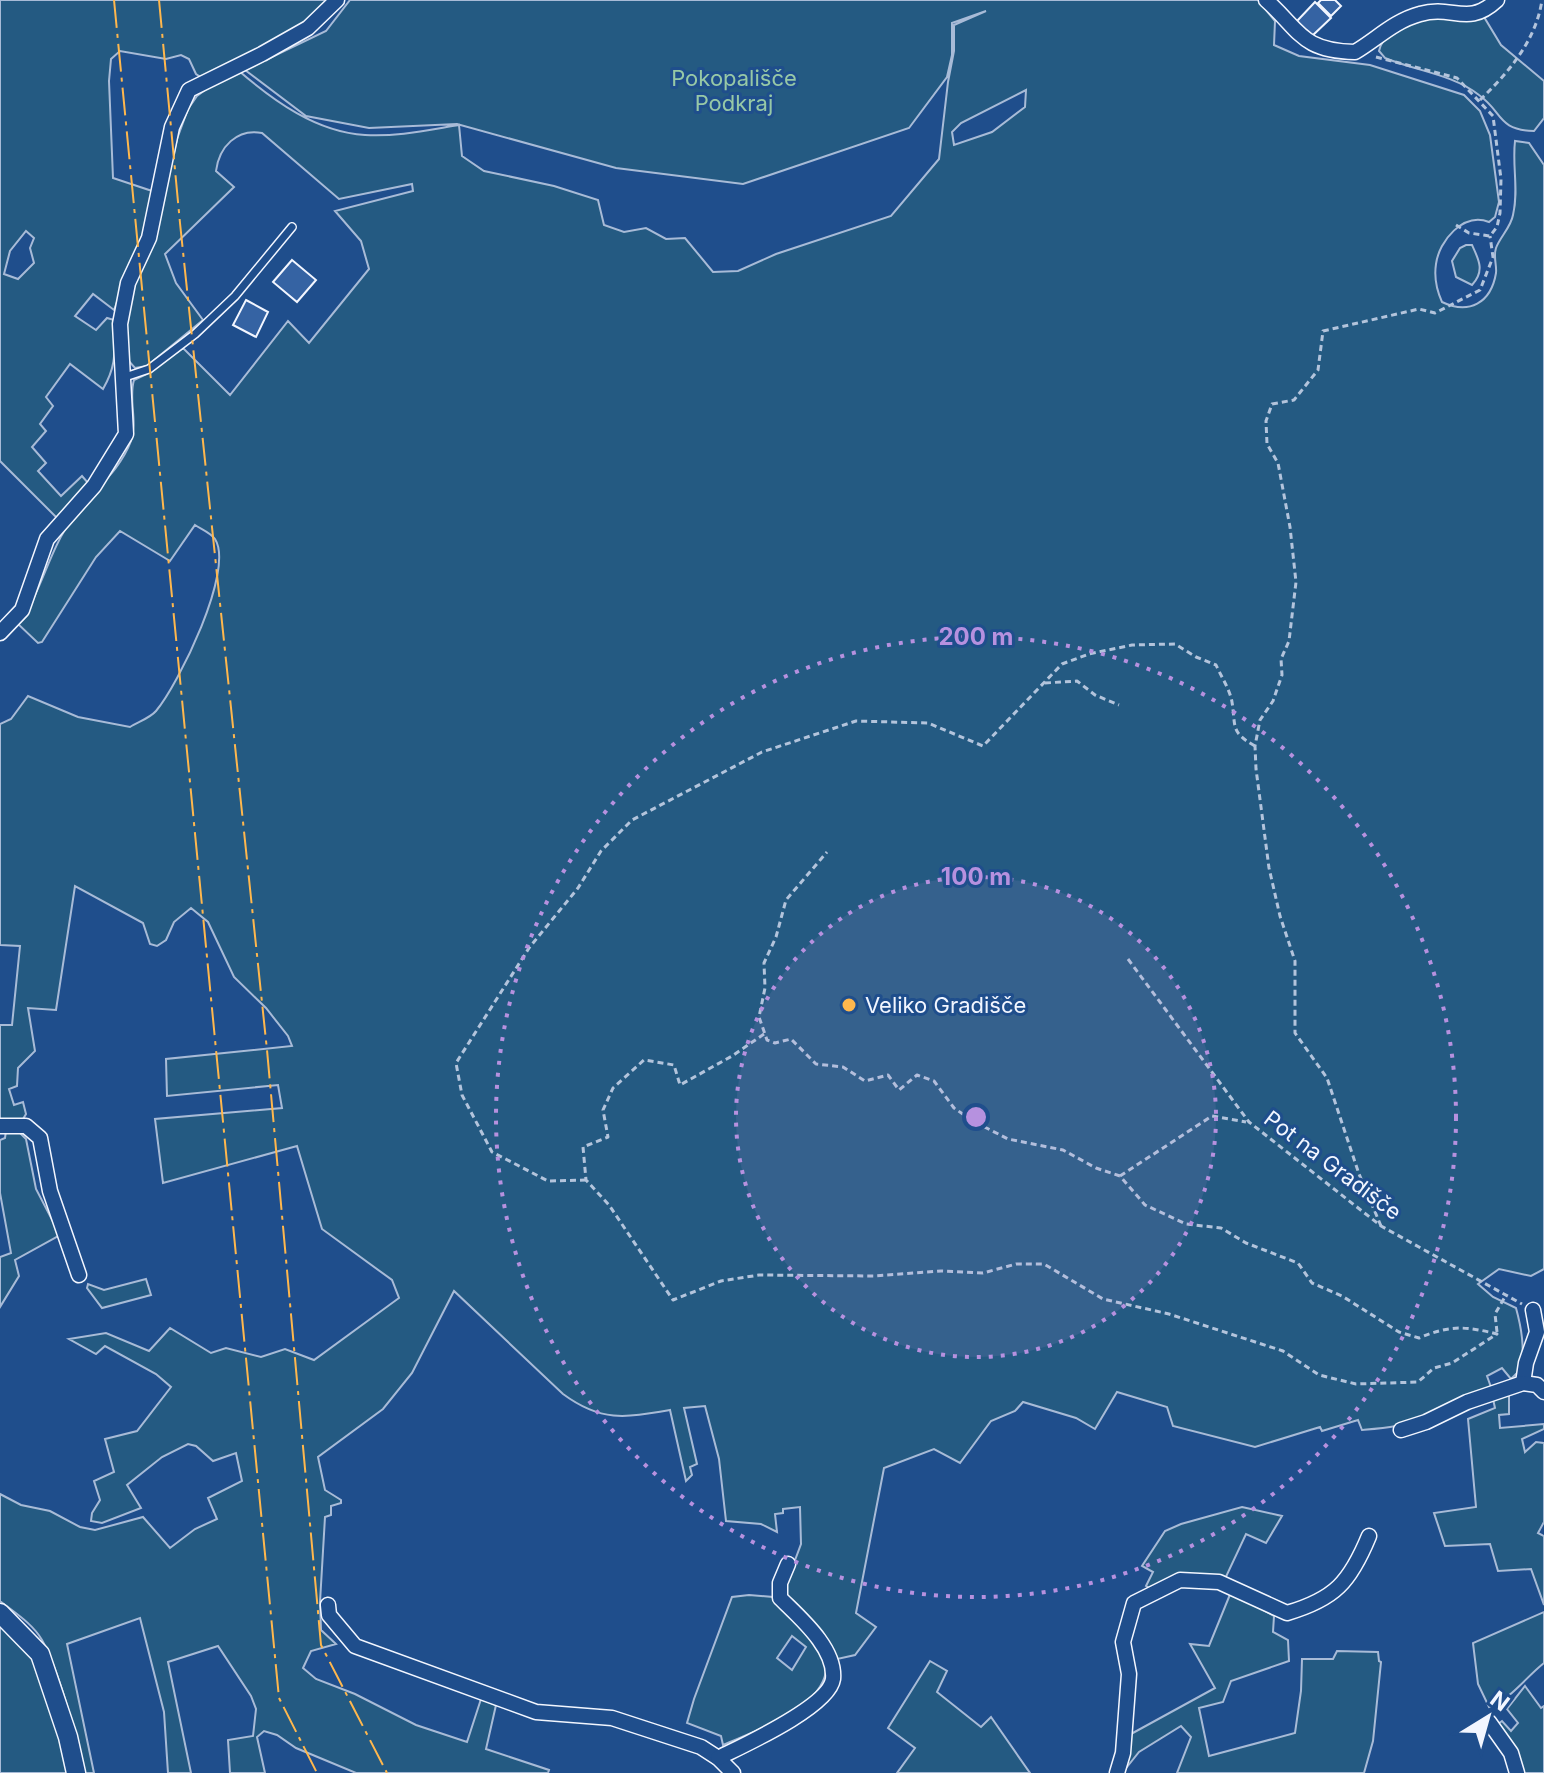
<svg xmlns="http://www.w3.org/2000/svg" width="1544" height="1773" font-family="Inter,sans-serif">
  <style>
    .green { fill: #245a82; stroke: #a8bbd7; stroke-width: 2; fill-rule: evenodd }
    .building { fill: #3563a3; stroke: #f2f6ff; stroke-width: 2 }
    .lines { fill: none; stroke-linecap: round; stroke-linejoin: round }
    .service-casing { stroke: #f2f6ff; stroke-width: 10 }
    .minor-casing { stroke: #f2f6ff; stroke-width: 17 }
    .tertiary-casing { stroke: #f2f6ff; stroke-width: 21 }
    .path { stroke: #b3c4dc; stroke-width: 3; stroke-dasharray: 6 4; stroke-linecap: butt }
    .service { stroke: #1f4e8c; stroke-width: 7 }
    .minor { stroke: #1f4e8c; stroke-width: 14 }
    .tertiary { stroke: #1f4e8c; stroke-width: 18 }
    .power { stroke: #ffb74d; stroke-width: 2; stroke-dasharray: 28 6 4 6; stroke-linecap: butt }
    .ring { fill: none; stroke: #b691df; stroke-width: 4; stroke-dasharray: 4 8 }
    .poi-dot { fill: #ffb74d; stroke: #1f4e8c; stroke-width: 3 }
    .labels { text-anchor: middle; stroke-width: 6; stroke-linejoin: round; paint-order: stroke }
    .park-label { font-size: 22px; fill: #97c8a6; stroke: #1f4e8c }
    .poi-label { font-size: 22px; fill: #f2f6ff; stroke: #1f4e8c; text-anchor: start }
    .street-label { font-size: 22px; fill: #f2f6ff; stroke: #1f4e8c }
    .centre { fill: #b691df; stroke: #1f4e8c; stroke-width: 4 }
    .ring-label { font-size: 24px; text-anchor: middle; font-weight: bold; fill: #b691df; stroke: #1f4e8c; stroke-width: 6; stroke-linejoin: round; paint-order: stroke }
  </style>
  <rect width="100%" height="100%" fill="#1f4e8c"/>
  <g class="green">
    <path d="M0 0H330L308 23 202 78 196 74 189 59 181 55 166 59 120 51 111 59 109 81 113 178 155 192 145 228 114 310 93 294 75 316 96 330 107 318 114 320C114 350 118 363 103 389L70 364 46 397 53 406 40 424 46 431 32 447 46 463 38 471 61 496 82 476 89 484 59 520 0 461ZM26 231 34 238 30 248 34 263 18 279 4 274 10 251Z"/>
    <path d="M350 0H1258L1275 21 1274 45 1299 56 1370 65 1464 95 1480 111 1490 135 1499 202 1495 217 1489 222C1463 212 1439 241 1436 264 1434 277 1437 291 1442 302 1469 315 1491 303 1496 273 1497 265 1493 257 1496 248 1500 237 1511 227 1513 215 1519 190 1512 166 1515 141L1529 143 1544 165V1269L1531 1276 1499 1269 1478 1284 1493 1297 1516 1308C1522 1330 1524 1346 1522 1368L1511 1379 1502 1368 1487 1376 1492 1390C1462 1395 1452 1406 1426 1417 1407 1426 1383 1428 1362 1430L1358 1420 1322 1431 1320 1427 1255 1447 1173 1426 1167 1407 1117 1392 1095 1429 1076 1418 1023 1402 1015 1411 991 1421 960 1463 934 1449 884 1468 856 1613 876 1627 855 1655 833 1660 782 1595 801 1544 800 1507 783 1509V1513L775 1514 777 1532 761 1524 726 1521 719 1459 705 1406 684 1408 697 1464 690 1467 692 1475 686 1481 670 1410C624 1418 601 1422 563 1394L454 1291 412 1373 383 1409 318 1457 325 1490 341 1500V1503L331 1506V1515L325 1517 320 1602 321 1630 336 1644 311 1651 303 1668 316 1679 355 1694 416 1725 467 1742 481 1699 496 1705 486 1749 549 1770 548 1773H356L296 1748 277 1735 264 1731 257 1737 265 1773H230L228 1740 253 1736 256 1709 251 1696 218 1646 168 1662 191 1773H168L164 1712 140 1618 67 1644 94 1773H85C76 1736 60 1672 42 1640 33 1624 14 1612 0 1601V1494L21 1505 50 1511 80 1527 95 1530 143 1517 170 1548 195 1529 217 1519 208 1498 242 1481 236 1453 213 1461 196 1446 188 1444 162 1457 127 1485 141 1508 102 1523 91 1521 92 1513 100 1500 94 1481 114 1472 105 1439 137 1431 171 1387 156 1374 105 1346 96 1354 69 1339 106 1333 149 1351 170 1328 211 1353 226 1348 261 1357 285 1349 314 1360 399 1298 392 1280 322 1229 297 1146 163 1183 155 1119 282 1108 278 1085 167 1096 166 1059 292 1046 288 1036 266 1008 234 977 208 922 191 908 174 922 166 940 157 946 150 944 143 923 75 886 56 1010 28 1008 35 1051 18 1068 17 1086 9 1089 14 1105 23 1102 26 1114 23 1119 0 1121V1025H12L20 946 0 945V724L11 719 28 696 78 717 130 727C138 722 150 718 156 711 178 685 235 570 215 539 211 533 201 529 195 525L170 561 120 531 96 557 42 642 38 643 18 624C42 592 48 552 72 519 91 492 119 473 131 441 138 421 128 399 134 380L147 374 183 348 230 395 288 321 309 343 369 269 361 241 335 211 413 191 412 184 339 199 262 133C237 128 219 147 216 171L234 187 165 254 176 283 203 320 147 366 135 368 127 359 125 326 133 284 154 239 177 139 188 109 197 96 216 82 239 71C274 101 316 132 365 135 396 137 428 130 459 125L462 156 484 171 554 186 598 200 604 225 624 232 646 228 666 239 685 238 713 272 738 271 776 254 891 216 939 159 948 82 954 51V25L986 11 952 23V55L947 77 909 128 743 184 616 168 457 124 369 128 306 116 245 70 326 31ZM1026 90 1025 107 992 132 954 145 952 132 961 123Z"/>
    <path d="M1426 17 1473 20 1484 17 1501 45 1544 81V118L1534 131C1497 130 1503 112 1479 95 1452 74 1416 71 1385 58L1379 51C1383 30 1409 25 1426 17Z"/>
    <path d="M1466 245H1472C1479 260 1485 271 1472 285L1456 277 1452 261 1460 248Z"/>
    <path d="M17 1130 26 1139 36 1189 60 1235 15 1260 19 1276 0 1307V1257L11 1253 0 1193V1140L5 1138 6 1131Z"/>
    <path d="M146 1279 151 1295 102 1308 87 1288 88 1284 104 1290Z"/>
    <path d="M1509 1394V1414L1499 1415 1500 1428 1544 1424V1429L1522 1439 1525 1452 1536 1442 1544 1443V1522L1538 1533 1544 1536V1605L1531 1569 1498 1571 1490 1544 1445 1546 1434 1513 1476 1507 1468 1419 1495 1408 1493 1399Z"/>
    <path d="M1242 1507 1282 1516 1266 1543 1246 1534 1224 1581C1196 1568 1177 1576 1152 1590L1146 1586 1153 1572 1142 1566 1165 1531 1181 1524Z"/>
    <path d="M1231 1592 1274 1616 1273 1632 1288 1640 1289 1661 1231 1681 1223 1702 1199 1708 1209 1756 1295 1733 1301 1691 1302 1659H1333L1337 1651 1378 1652 1379 1661 1381 1662 1373 1741 1364 1773H1177L1191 1737 1181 1726 1139 1752 1123 1772 1131 1734 1215 1688 1190 1644 1209 1646Z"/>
    <path d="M749 1595 773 1597C776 1602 779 1608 784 1612 796 1626 815 1633 823 1652 844 1702 756 1730 723 1745L721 1736 687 1723 694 1699 732 1597ZM792 1636 806 1647 792 1670 777 1658Z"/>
    <path d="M1544 1612V1663C1526 1677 1510 1700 1489 1707L1478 1684 1473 1643Z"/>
    <path d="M0 1622 28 1646 47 1686 69 1773H0Z"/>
    <path d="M930 1661 947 1671 937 1692 981 1727 991 1717 1030 1773H897L915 1748 888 1728Z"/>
    <path d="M1525 1686 1541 1708 1544 1706V1773H1521L1498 1724 1502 1721 1511 1731 1518 1723 1507 1709Z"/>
  </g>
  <g class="building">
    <path d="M1321 0H1335L1341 6 1331 16 1318 3Z"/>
    <path d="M1315 2 1331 18 1312 36 1297 21Z"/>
    <path d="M292 260 316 280 297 302 273 282Z"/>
    <path d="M246 300 268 312 256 337 233 325Z"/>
  </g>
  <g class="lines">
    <defs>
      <path id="service" d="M125 377 149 369 195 334 235 296 292 227"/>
      <g id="minor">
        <path d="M1266 0C1300 30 1301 51 1355 52 1377 39 1394 21 1420 14 1453 4 1467 28 1497 0"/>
        <path d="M0 633 22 610 47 539 94 486 126 434 120 324 128 283 149 238 172 127 189 90 262 54 308 28 337 0"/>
        <path d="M0 1126H26L40 1138 50 1191 79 1275"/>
        <path d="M1523 1383 1526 1363 1537 1332 1533 1310"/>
        <path d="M1401 1430 1426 1422 1467 1402 1523 1383 1537 1385 1544 1392"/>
        <path d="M328 1605 329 1615 355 1646 536 1712 612 1718 701 1747 718 1758 733 1773"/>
        <path d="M1489 1722 1511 1753 1517 1773"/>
        <path d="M718 1758C742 1746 829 1707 833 1679 836 1648 799 1617 780 1598V1583L788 1564"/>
        <path d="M1117 1773 1123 1753 1129 1674 1123 1642 1134 1603 1180 1580 1219 1582 1287 1613C1335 1599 1350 1582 1369 1536"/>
      </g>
      <path id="tertiary" d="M0 1613 40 1654 68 1737 76 1773"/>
    </defs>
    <use href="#service" class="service-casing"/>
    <use href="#minor" class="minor-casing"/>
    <use href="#tertiary" class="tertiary-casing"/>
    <g class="path">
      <path d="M1376 57 1457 78 1493 116 1501 179 1500 213 1497 227 1490 236 1469 233 1456 225"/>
      <path d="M1480 100C1508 73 1536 41 1542 0"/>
      <path d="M1045 683 1077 681 1095 695 1119 705"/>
      <path d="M1128 959 1249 1122 1381 1226 1522 1304"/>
      <path d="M764 1034 732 1056 680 1085 674 1065 644 1060 613 1088 603 1110 608 1137 583 1147 586 1180 609 1205 673 1300 721 1281 759 1275 874 1276 941 1271 983 1273 1016 1264H1044L1103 1299 1169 1314 1283 1351 1319 1375 1356 1384 1418 1382 1434 1368 1452 1363 1497 1334C1465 1326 1450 1325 1419 1338L1399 1332 1342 1296 1312 1283 1298 1263 1246 1243 1221 1228 1186 1224 1145 1205 1120 1176 1096 1168 1063 1150 1008 1139 973 1121 954 1108 934 1081 917 1075 899 1090 888 1075 865 1081 843 1067 816 1064 791 1039 775 1043 767 1040 759 1017 765 988 764 963 776 937 786 900 827 852"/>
      <path d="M1120 1176 1212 1116 1246 1122"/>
      <path d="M586 1180 548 1181 492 1152 462 1095 456 1063 529 948 578 888 601 851 632 820 762 752 856 721 928 723 983 746 1062 664 1089 654 1132 645 1175 644 1196 657 1216 665C1221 676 1230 690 1232 702 1236 727 1230 732 1255 746"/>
      <path d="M1381 1226 1359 1174 1327 1078 1295 1033V961L1280 916 1269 868 1256 769 1255 746 1260 720 1273 701 1282 675 1281 659 1289 641 1296 582 1290 527 1278 463 1267 444 1266 421 1272 404 1294 400 1318 370 1323 331 1419 309 1435 313 1480 290 1493 257 1490 236"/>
      <path d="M1497 1332 1495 1314 1506 1295"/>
    </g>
    <use href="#service" class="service"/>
    <use href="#minor" class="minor"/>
    <use href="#tertiary" class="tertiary"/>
    <g class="power">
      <path d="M114 0 279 1698 317 1773"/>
      <path d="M159 0 180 223 267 1050 321 1645 387 1773"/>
    </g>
  </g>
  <circle cx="976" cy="1117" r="240" fill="#b691df" fill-opacity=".12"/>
  <g class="ring">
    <circle cx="976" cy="1117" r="240"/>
    <circle cx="976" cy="1117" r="480"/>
  </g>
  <circle class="poi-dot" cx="849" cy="1005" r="8"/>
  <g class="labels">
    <g class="park-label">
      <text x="734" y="86">Pokopališče<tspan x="734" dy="25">Podkraj</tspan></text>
    </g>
    <g class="poi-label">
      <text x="865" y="1013">Veliko Gradišče</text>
    </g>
    <g class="street-label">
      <text transform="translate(1333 1165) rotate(37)" y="8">Pot na Gradišče</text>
    </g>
  </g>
  <circle cx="976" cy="1117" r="12" class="centre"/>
  <g class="ring-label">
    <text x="976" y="645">200 m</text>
    <text x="976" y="885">100 m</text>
  </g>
  <g transform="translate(1488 1717) rotate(37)" stroke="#1f4e8c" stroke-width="6" paint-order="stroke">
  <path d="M0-6L14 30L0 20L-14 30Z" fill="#f2f6ff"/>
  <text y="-12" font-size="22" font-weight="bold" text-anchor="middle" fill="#f2f6ff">N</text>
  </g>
</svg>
